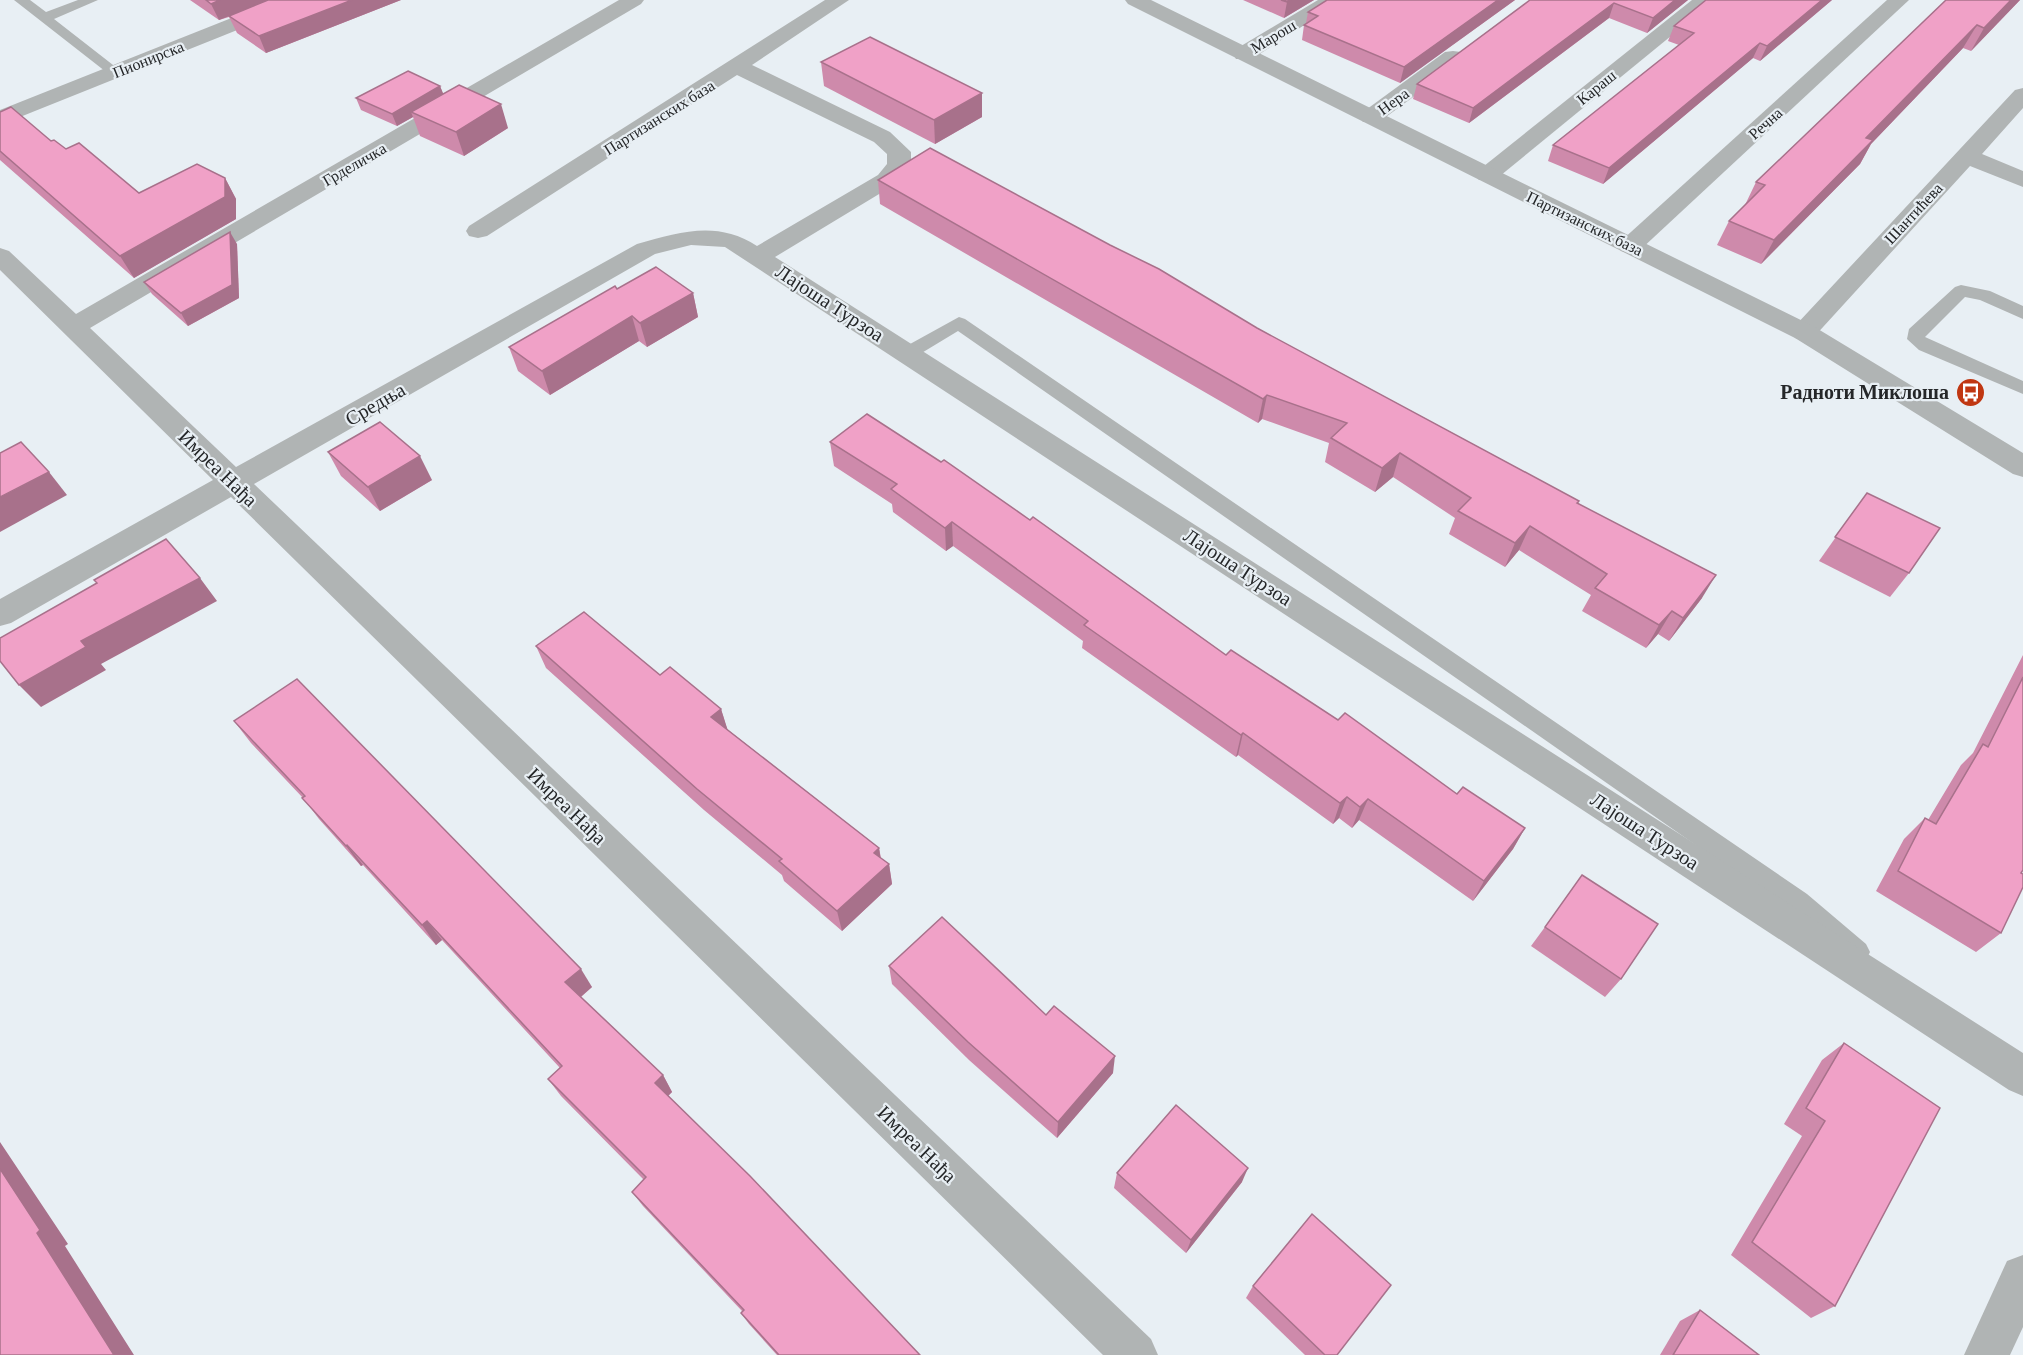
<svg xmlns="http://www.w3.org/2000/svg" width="2023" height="1355" font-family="'Crimson Pro',serif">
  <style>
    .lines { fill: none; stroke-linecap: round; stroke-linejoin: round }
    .service { fill: #b0b4b4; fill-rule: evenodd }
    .minor { fill: #b0b4b4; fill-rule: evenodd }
    .tertiary { fill: #b0b4b4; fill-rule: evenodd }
    .wall { fill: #ce8aab }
    .shaded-wall { fill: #a8718b }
    .building { fill: #f0a1c7; stroke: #a8718b; stroke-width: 1.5 }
    .labels { text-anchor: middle; stroke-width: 4.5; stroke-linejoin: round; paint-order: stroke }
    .far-street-label { font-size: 16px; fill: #252729; stroke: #e8eff4 }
    .street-label { font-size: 20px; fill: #252729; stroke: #e8eff4 }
    .poi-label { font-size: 20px; font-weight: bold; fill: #252729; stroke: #e8eff4; text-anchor: end }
  </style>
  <rect width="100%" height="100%" fill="#e8eff4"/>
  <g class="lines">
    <g class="service">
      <path d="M14 0H30L46 12 78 0H98L54 19 122 72 115 76 110 75Z"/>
      <path d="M1961 285 1990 291 2023 306V319L1980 300 1965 297 1925 337 2023 381V394L1919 350 1907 339 1909 329 1955 287Z"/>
      <path d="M959 317 965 319 1807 894 1866 944 1870 952 1866 960 1857 964 1848 960 1789 910 958 331 915 357H901L899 353 901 349Z"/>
    </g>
    <g class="minor">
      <path d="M277 0H305L302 4 0 125V110Z"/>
      <path d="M619 0H644L641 4 90 328 236 467 637 244C680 232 717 220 757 246L878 175 887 164V154L874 142 737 75 487 236 478 238 469 236 466 231 469 226 825 0H849L752 65 890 132 911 152V165L894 185 775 257 2023 1053V1096L2009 1090 725 247 691 245 655 254 254 484 1151 1339 1158 1355H1103L231 497 11 623 0 626V599L213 480 0 270V248L9 251 76 314Z"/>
      <path d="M1318 0H1343L1252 59H1236L1233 54 1236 49Z"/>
      <path d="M1692 0H1715L1495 180H1479L1475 175 1479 170Z"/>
      <path d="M1887 0H1909L1639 251 1630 254 1621 251 1617 246 1621 241Z"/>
      <path d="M1453 51 1461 52 1464 57 1461 62 1379 122H1363L1360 117 1363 112 1445 52Z"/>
      <path d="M2023 88V108L1982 154 2023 171V187L1970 166 1813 338 1804 341 1795 338 1791 332 1795 326 2015 90Z"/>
      <path d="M2023 1255V1327L2010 1355H1964L2007 1261Z"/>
    </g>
    <path class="tertiary" d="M1125 0H1151L1813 326 2023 453V477L2013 474 1795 338 1128 4Z"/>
  </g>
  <g class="wall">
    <path d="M190 0H401L266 53 237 33 229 17 219 20Z"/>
    <path d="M1243 0H1314L1284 18Z"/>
    <path d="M1515 0 1400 83 1302 40 1304 25 1306 23 1308 12Z"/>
    <path d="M1530 0H1688L1647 33 1609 18 1469 123 1413 99 1417 84Z"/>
    <path d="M1832 0 1760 61 1753 58 1603 184 1548 161 1553 145 1679 45 1668 41 1674 26Z"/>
    <path d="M1946 0H2020L1971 51 1963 48 1871 144 1860 164 1761 264 1717 245 1729 221 1745 205 1756 182Z"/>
    <path d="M821 62 982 117 935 144 824 86Z"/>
    <path d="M440 86 443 94 508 128 464 156 420 136 413 117 397 126 361 110 356 98Z"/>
    <path d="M0 112 139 193 225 178 236 199V219L134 278 0 160Z"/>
    <path d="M878 180 1257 328 1579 501 1578 504 1702 598 1669 641 1658 634 1646 648 1582 611 1591 595 1519 550 1505 567 1449 534 1455 518 1393 477 1375 492 1325 462 1329 443 1262 419 1258 423 880 204Z"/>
    <path d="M237 244 239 298 188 326 152 294 144 282Z"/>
    <path d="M617 289 693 293 698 317 647 347 639 341 550 395 518 371 509 347Z"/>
    <path d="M830 442 1226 655 1338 720 1457 794 1525 828 1513 849 1473 901 1359 820 1352 828 1339 818 1333 824 1238 755 1236 757 1082 648 1083 641 953 546 946 551 893 512 892 504 834 466Z"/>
    <path d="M328 452 432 480 380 511 341 476Z"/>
    <path d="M1867 493 1909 573 1890 597 1819 561Z"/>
    <path d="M536 646 660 675 721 709 727 729 879 848 881 858 889 864 892 884 842 931 784 881 782 875 704 810 546 668Z"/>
    <path d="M2023 655V870L2021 873 2001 933 1976 952 1876 891 1904 839 1925 818 1928 820 1961 765 1973 753Z"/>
    <path d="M234 721 592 987 581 997 663 1075 672 1092 668 1096 920 1355H777L749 1324 741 1313 742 1311 643 1206 632 1192 644 1180 561 1096 548 1079 560 1068 442 940 436 945 363 865 361 866 319 819 303 798 251 743Z"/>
    <path d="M1545 927 1621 979 1605 997 1531 946Z"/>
    <path d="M889 966 1046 1015 1113 1073 1057 1138 969 1060 892 984Z"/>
    <path d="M1844 1043 1835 1306 1811 1318 1731 1255 1802 1136 1784 1124 1822 1060Z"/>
    <path d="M1117 1173 1242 1182 1186 1253 1114 1188Z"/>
    <path d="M1253 1286 1337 1355H1305L1246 1298Z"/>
    <path d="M1700 1310 1759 1355H1660L1680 1321Z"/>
  </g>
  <g class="shaded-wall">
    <path d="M220 0H271L219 20 211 4Z"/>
    <path d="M352 0H401L266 53 259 36Z"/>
    <path d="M1291 0H1314L1284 18 1287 2Z"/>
    <path d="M1498 0H1515L1400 83 1404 67Z"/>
    <path d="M1675 0H1688L1647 33 1653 18Z"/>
    <path d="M1822 0H1832L1760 61 1767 46Z"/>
    <path d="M2011 0H2020L1971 51 1984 28Z"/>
    <path d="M1614 3 1609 18 1469 123 1473 108Z"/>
    <path d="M1977 25 1963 48 1871 144 1860 164 1761 264 1774 240 1866 138Z"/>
    <path d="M1760 43 1753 58 1603 184 1609 168Z"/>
    <path d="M440 86 445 98 411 112 413 117 397 126 392 114Z"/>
    <path d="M982 93V117L935 144 934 120Z"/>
    <path d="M501 104 508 128 464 156 456 132Z"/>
    <path d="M225 178 236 199V219L134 278 120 256Z"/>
    <path d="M230 232 237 244 239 298 188 326 181 313Z"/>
    <path d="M693 293 698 317 647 347 640 323Z"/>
    <path d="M632 316 639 341 550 395 542 371Z"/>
    <path d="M1267 395 1262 419 1258 423 1263 399Z"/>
    <path d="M1400 453 1393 477 1375 492 1382 468Z"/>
    <path d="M420 456 432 480 380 511 368 487Z"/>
    <path d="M49 472 67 495 0 532V497Z"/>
    <path d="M952 522 953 546 946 551 945 528Z"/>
    <path d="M1530 526 1519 550 1505 567 1515 543Z"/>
    <path d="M1716 575 1702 598 1669 641 1683 618Z"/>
    <path d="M200 578 217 601 101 664 106 670 41 707 19 685 81 641Z"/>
    <path d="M1672 611 1658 634 1646 648 1659 625Z"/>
    <path d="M721 709 728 731 711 717Z"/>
    <path d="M1243 733 1238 755 1236 757 1241 735Z"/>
    <path d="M1347 797 1339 818 1333 824 1340 803Z"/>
    <path d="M1368 799 1359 820 1352 828 1360 807Z"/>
    <path d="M1525 828 1513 849 1473 901 1484 881Z"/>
    <path d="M347 845 363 865 361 866 346 846Z"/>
    <path d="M879 848 882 868 874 853Z"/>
    <path d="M889 864 892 884 842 931 837 911Z"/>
    <path d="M427 921 442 940 436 945 422 925Z"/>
    <path d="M581 969 592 987 577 1000 565 982Z"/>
    <path d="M1115 1056 1113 1073 1057 1138 1058 1122Z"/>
    <path d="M663 1075 672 1092 664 1100 655 1083Z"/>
    <path d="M0 1142 68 1244 65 1246 134 1355H114L37 1233 0 1169Z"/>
    <path d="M1248 1168 1242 1182 1186 1253 1191 1240Z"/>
  </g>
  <g class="building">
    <path d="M206 0H220L211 4Z"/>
    <path d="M268 0H352L259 36 229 16Z"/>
    <path d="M1281 0H1291L1287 2Z"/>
    <path d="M1327 0H1498L1404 67 1304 25 1318 16 1308 12Z"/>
    <path d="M1530 0H1675L1653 18 1614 3 1473 108 1417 84Z"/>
    <path d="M1706 0H1822L1767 46 1760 43 1609 168 1553 145 1694 33 1674 26Z"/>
    <path d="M1946 0H2011L1984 28 1977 25 1866 138 1873 140 1774 240 1729 221 1765 185 1756 182Z"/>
    <path d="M870 37 982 93 934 120 821 62Z"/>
    <path d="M408 71 440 86 392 114 356 98Z"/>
    <path d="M459 85 501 104 456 132 411 112Z"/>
    <path d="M11 107 51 141 54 140 66 149 79 143 139 193 197 164 225 178V197L120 256 0 151V112Z"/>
    <path d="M930 148 1110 245 1159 269 1257 328 1579 501 1577 503 1716 575 1683 618 1672 611 1659 625 1595 588 1607 574 1530 526 1515 543 1458 511 1471 498 1400 453 1382 468 1331 438 1347 423 1267 395 1263 399 878 180Z"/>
    <path d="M230 232 232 285 181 313 144 282Z"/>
    <path d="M656 267 693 293 640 323 632 316 542 371 509 347 615 286 617 289Z"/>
    <path d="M867 414 941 462 944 460 1030 520 1033 517 1226 655 1231 650 1338 720 1345 713 1457 794 1463 787 1525 828 1484 881 1368 799 1360 807 1347 797 1340 803 1243 733 1241 735 1084 625 1088 621 952 522 945 528 891 489 897 484 830 442Z"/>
    <path d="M380 422 420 456 368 487 328 452Z"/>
    <path d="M21 442 49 472 0 497V453Z"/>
    <path d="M1867 493 1940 528 1909 573 1835 537Z"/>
    <path d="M166 539 200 578 81 641 86 647 19 685 0 661V638L97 583 94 580Z"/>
    <path d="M584 612 660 675 670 667 721 709 711 717 879 848 874 853 889 864 837 911 779 861 782 859 697 789 536 646Z"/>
    <path d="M2023 677V870L2021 873 2023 874V887L2001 933 1898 871 1925 818 1936 824 1983 744 1988 747Z"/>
    <path d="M297 679 581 969 565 982 663 1075 655 1083 750 1176 920 1355H779L741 1313 744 1310 632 1192 646 1177 548 1079 562 1066 427 921 422 925 347 845 346 846 302 798 305 796 234 721Z"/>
    <path d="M1582 875 1658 924 1621 979 1545 927Z"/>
    <path d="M942 917 1046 1015 1054 1006 1115 1056 1058 1122 968 1042 889 966Z"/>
    <path d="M1844 1043 1940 1108 1835 1306 1752 1242 1825 1121 1806 1108Z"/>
    <path d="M1176 1105 1248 1168 1191 1240 1117 1173Z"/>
    <path d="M0 1169 40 1230 37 1233 114 1355H0Z"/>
    <path d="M1312 1214 1391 1285 1337 1355H1325L1253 1286Z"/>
    <path d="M1700 1310 1759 1355H1673Z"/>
  </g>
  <defs>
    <symbol id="bus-disc" viewBox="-11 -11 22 22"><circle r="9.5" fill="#c03712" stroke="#e8eff4"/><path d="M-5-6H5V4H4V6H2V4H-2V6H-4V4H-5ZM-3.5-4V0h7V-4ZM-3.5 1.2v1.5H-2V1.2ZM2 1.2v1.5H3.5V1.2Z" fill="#fff"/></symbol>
  </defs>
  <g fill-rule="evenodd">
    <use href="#bus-disc" x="1954" y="376" width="33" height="33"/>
  </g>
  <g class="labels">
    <g class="far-street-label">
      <text transform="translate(1273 36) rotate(-31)" y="6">Марош</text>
      <text transform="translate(148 59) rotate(-22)" y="6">Пионирска</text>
      <text transform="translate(1596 87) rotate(-39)" y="6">Караш</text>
      <text transform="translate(1393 101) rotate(-36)" y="6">Нера</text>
      <text transform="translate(659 117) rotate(-32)" y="6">Партизанских база</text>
      <text transform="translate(1765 123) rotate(-42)" y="6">Речна</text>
      <text transform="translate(354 164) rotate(-30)" y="6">Грделичка</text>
      <text transform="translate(1913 213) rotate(-47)" y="6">Шантићева</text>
      <text transform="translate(1585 223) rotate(26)" y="6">Партизанских база</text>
    </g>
    <g class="street-label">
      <text transform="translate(830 303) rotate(33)" y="7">Лајоша Турзоа</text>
      <text transform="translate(375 404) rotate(-30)" y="7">Средња</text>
      <text transform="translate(218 468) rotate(44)" y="7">Имреа Нађа</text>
      <text transform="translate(1238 567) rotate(33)" y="7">Лајоша Турзоа</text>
      <text transform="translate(567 806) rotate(44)" y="7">Имреа Нађа</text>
      <text transform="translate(1645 831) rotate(33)" y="7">Лајоша Турзоа</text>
      <text transform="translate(917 1144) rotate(44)" y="7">Имреа Нађа</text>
    </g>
    <g class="poi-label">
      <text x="1949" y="399">Радноти Миклоша</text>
    </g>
  </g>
</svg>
